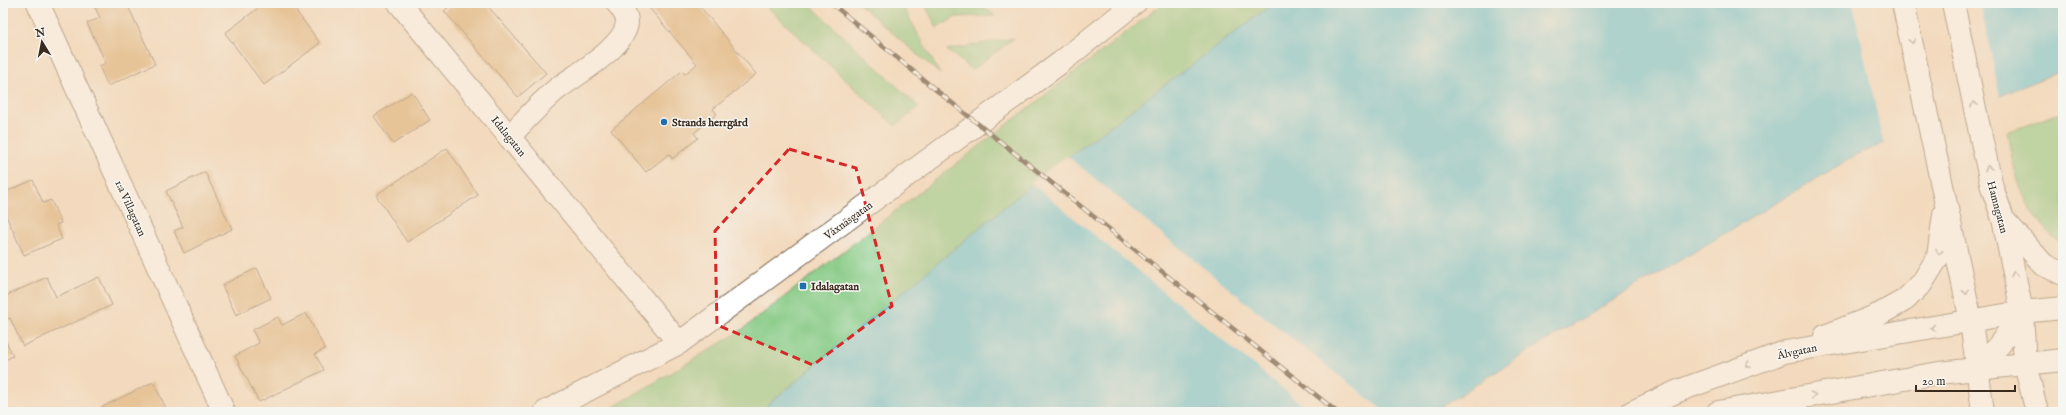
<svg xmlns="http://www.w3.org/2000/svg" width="2066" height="415" font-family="'IM FELL English',serif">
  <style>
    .green { fill: #84c982; stroke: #607a50 }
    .water { fill: #61c7de; stroke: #4e787e }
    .pier { fill: #f3dabe }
    .building { fill: #d8a86b }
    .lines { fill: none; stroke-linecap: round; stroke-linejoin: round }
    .minor-casing { stroke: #7b6856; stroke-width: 24 }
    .minor { stroke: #fff; stroke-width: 22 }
    .rail-casing { stroke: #3b2a1e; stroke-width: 4.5 }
    .rail { stroke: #f6f6f2; stroke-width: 3; stroke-dasharray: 9; stroke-linecap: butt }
    .oneway { stroke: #a79f9a }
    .marked { fill: none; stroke: #d62828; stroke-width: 3; stroke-dasharray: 8 5; stroke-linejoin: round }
    .poi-dot { fill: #1f6fb2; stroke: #f6f6f2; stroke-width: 1.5 }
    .labels { text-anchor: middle; stroke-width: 3; stroke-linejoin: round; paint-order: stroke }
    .poi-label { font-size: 11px; font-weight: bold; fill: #3b2a1e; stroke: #f6f6f2; text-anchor: start }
    .street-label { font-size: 11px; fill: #3b2a1e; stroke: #f6f6f2 }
  </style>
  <rect width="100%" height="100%" fill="#f6f6f2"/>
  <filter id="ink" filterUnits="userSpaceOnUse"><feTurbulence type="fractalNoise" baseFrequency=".025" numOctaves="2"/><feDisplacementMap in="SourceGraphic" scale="8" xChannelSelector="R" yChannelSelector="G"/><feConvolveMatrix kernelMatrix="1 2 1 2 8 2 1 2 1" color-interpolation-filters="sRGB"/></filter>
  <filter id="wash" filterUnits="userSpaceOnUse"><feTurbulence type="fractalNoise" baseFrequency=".012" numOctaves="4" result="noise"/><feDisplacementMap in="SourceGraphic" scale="16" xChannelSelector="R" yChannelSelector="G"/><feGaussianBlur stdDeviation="0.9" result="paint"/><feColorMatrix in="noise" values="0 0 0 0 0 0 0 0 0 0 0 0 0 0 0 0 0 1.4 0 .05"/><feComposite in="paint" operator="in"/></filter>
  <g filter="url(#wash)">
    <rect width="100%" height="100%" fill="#f3dabe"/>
    <g class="green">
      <path d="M763 3H808L919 107 895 126Z"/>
      <path d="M858 3H901L940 74Z"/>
      <path d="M924 3H979L995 16 956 17 937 28Z"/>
      <path d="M1164 3H1291L760 412H605L739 332Z"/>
      <path d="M1014 38 972 70 947 50Z"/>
      <path d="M2063 112V245C2025 218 2014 176 2007 132Z"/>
    </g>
    <path class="water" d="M1274 3H2063V70L1856 155 1532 349 1433 412H759L1026 189Z"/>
    <g class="pier">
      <path d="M1853 3H1980L2000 98 1884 146Z"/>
      <path d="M1067 156 1234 293 1385 412H1311L1031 183Z"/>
    </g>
    <g id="blocks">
      <g class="building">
        <path d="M93 3H135L128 6 155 64 108 86 99 66 106 63 87 23 100 18Z"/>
        <path d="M265 3H290L320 43 264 85 225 33Z"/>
        <path d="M453 3H485L546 73 518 97 444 11Z"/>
        <path d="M645 3H697L756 74 713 109 717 114 694 133 698 138 672 159 669 154 646 172 611 130 682 71 685 74 697 64Z"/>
        <path d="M412 92 430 120 393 144 374 116Z"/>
        <path d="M447 148 478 195 407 242 376 195Z"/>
        <path d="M205 172 232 229 184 253 174 231 183 227 166 191Z"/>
        <path d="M33 180 43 203 51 200 61 223 56 225 62 239 24 255 3 209V193Z"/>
        <path d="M257 268 271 298 236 315 222 285Z"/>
        <path d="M47 277 56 297 99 277 112 305 23 346 10 318 3 321V297Z"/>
        <path d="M306 313 325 349 315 354 324 370 259 402 235 356 259 343 252 330 278 317 282 325Z"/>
        <path d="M3 335 13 356 3 361Z"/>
        <path d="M153 382 168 412H92Z"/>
      </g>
    </g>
  </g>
  <g filter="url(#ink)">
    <use href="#blocks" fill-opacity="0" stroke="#7b6856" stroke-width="1"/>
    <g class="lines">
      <defs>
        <g id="minor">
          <path d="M38 3 224 412"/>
          <path d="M399 3 679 343"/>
          <path d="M1903 3 1971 321 1983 412"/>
          <path d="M1953 3 1982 142 1992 187 2003 219 2022 312 2025 364 2037 412"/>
          <path d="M509 137C525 120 540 103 557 89 575 75 626 47 627 22 627 14 621 8 617 3"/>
          <path d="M2003 219 2044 265 2063 274"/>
          <path d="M1825 336 1878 315 1905 300 1922 283 1938 257 1944 214"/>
          <path d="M1978 368 2000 344 2022 312"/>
          <path d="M545 412 679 343 1060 63 1135 3"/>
          <path d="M1632 412 1678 391 1785 352 2022 312 2063 308"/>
          <path d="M1718 412 1939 373 2063 360"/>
        </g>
      </defs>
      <use href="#minor" class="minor-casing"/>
      <use href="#minor" class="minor"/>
      <defs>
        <path id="rail" d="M831 3 931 86 1337 412"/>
      </defs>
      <use href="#rail" class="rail-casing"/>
      <use href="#rail" class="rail"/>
    </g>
    <defs><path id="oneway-chevron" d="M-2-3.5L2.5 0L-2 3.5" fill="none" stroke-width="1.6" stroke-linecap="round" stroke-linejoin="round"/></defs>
    <g class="oneway">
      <use href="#oneway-chevron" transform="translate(1912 41) rotate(77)"/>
      <use href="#oneway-chevron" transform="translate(1974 104) rotate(-102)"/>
      <use href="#oneway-chevron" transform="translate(1988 168) rotate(-103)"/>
      <use href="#oneway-chevron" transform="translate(1939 252) rotate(100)"/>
      <use href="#oneway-chevron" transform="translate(2014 274) rotate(-102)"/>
      <use href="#oneway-chevron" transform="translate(1966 292) rotate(79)"/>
      <use href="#oneway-chevron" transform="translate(1933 328) rotate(171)"/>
      <use href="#oneway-chevron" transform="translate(1748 365) rotate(160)"/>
      <use href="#oneway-chevron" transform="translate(1813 395) rotate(-10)"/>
    </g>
  </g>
  <path d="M0 0H2066V415H0ZM789 149 856 168 892 306 813 365 717 325 715 231Z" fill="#f3dabe" fill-opacity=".55" fill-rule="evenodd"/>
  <path class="marked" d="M789 149 856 168 892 306 813 365 717 325 715 231Z"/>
  <g class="poi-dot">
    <circle cx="664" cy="122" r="4"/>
    <rect x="799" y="282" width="8" height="8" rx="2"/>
  </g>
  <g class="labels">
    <g class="poi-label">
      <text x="672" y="126">Strands herrgård</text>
      <text x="811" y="290">Idalagatan</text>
    </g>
    <g class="street-label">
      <text transform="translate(509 136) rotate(51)" y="4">Idalagatan</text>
      <text transform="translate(1998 207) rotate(75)" y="4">Hamngatan</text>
      <text transform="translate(131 208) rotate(66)" y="4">1:a Villagatan</text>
      <text transform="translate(848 220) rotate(-36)" y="4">Våxnäsgatan</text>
      <text transform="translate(1797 351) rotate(-12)" y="4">Älvgatan</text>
    </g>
  </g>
  <rect width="2066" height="415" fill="none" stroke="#f6f6f2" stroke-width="16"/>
  <g transform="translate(42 42) rotate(350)" stroke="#f6f6f2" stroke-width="3" paint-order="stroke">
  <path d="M0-3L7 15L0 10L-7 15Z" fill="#3b2a1e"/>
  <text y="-6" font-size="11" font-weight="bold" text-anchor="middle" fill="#3b2a1e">N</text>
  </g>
  <path d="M1916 385v6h99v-6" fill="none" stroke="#3b2a1e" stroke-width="2"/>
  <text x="1922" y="385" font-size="12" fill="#3b2a1e" stroke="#f6f6f2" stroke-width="3" paint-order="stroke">20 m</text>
</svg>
